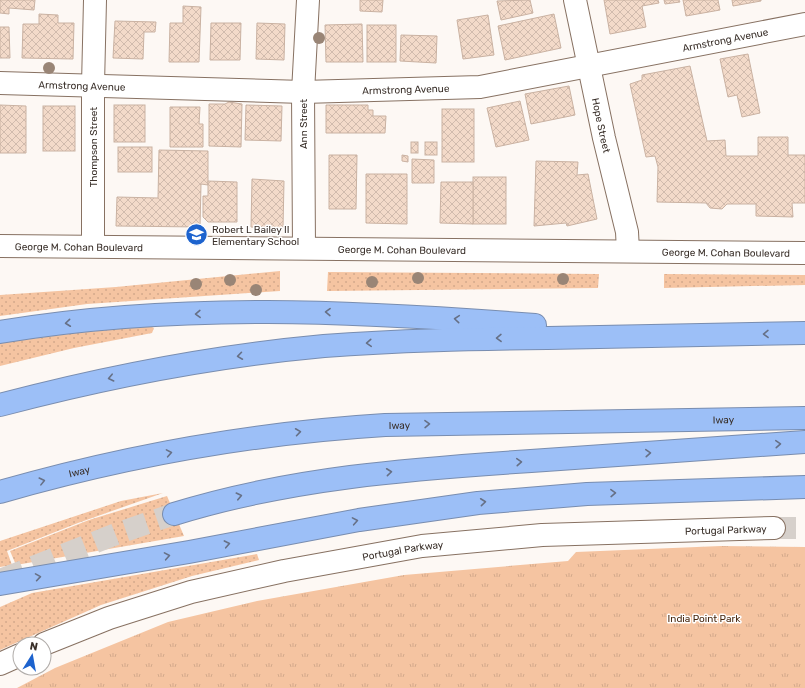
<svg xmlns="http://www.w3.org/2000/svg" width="805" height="688" font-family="Rubik,sans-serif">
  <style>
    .grass { fill: url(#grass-dots) }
    .park { fill: url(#park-tufts) }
    .building { fill: url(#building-cross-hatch); stroke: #cab2a2 }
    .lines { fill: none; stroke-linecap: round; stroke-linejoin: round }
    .secondary-tunnel { stroke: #d6d0cb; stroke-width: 22; stroke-dasharray: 22 11; stroke-linecap: butt }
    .highway-tunnel { stroke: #d6d0cb; stroke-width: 22; stroke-dasharray: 22 11; stroke-linecap: butt }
    .street-casing { stroke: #877162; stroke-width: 24 }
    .secondary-casing { stroke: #877162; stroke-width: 24 }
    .highway-casing { stroke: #798daf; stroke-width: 24 }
    .street { stroke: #fff; stroke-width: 22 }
    .secondary { stroke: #fff; stroke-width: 22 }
    .highway { stroke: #9cbff7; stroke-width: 22 }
    .tree { fill: #998576 }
    .oneway { stroke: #667086 }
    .labels { text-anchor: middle; stroke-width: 3; stroke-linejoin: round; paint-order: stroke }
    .street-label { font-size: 10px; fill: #392f29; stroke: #fff }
    .poi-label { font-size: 10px; fill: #392f29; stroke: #fff; text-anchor: start }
    .park-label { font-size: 10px; fill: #47270e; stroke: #fff }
  </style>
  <defs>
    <pattern id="grass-dots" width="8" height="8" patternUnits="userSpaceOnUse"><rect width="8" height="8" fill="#f5c4a1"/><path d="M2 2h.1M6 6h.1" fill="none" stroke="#d3a98b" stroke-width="1.8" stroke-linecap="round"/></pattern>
    <pattern id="park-tufts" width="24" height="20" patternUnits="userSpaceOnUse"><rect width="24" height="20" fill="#f5c4a1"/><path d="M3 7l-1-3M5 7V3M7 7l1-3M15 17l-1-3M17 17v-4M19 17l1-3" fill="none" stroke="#d3a98b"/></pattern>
    <pattern id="building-cross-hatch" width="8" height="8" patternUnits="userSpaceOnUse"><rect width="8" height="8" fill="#f3dac9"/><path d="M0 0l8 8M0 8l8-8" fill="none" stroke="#d1bbad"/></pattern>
  </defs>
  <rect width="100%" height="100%" fill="#fdf8f4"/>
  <g class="grass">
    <path d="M280 271V291L87 304 0 316V295L116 287Z"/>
    <path d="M328 272 599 274 598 288 327 291Z"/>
    <path d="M664 274 805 275V285L664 288Z"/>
    <path d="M150 326 154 328 152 333 74 348 0 366V343L76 333Z"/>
    <path d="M163 493 78 523 7 551 12 565 0 567V541L121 501Z"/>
    <path d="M167 496 184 536 16 565 10 551 89 520Z"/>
    <path d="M257 554 259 560 192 576 101 605 0 650V607L32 593Z"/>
  </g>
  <path class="park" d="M721 546 805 547V688H17L55 668 168 622 257 601 404 575 568 561 576 552Z"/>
  <g class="building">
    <path d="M0 0H35L34 10 9 8V14L0 13Z"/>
    <path d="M360 0H383L382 12 360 11Z"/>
    <path d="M530 0 533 13 501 20 497 1Z"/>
    <path d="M604 0H658L659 3 642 6 646 27 610 34Z"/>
    <path d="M664 0H679L680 2 665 4Z"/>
    <path d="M683 0H718L720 10 686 16Z"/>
    <path d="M732 0H761V1L733 6Z"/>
    <path d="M183 6 201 7 199 62H169L170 23H183Z"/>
    <path d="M39 14 58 15V23H74L73 59 22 58 23 24H39Z"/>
    <path d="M554 14 561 48 505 60 498 26Z"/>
    <path d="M488 15 494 55 463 59 457 20Z"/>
    <path d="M115 21 156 22 155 32H144L143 59 113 58Z"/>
    <path d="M211 23H241L240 60H210Z"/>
    <path d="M257 23 285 24 284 60 256 59Z"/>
    <path d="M362 24 363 62H326L325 25Z"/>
    <rect x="367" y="25" width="29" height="37"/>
    <path d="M0 27H9L10 58H0Z"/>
    <path d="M401 35 437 36 436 63 400 61Z"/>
    <path d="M748 54 760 113 742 117 737 95 728 97 720 59Z"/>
    <path d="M690 66 707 141 725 140 726 156H758V137H788V155H805V203H792L793 217 756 216V204H727L722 209 710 208 706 203 657 202 658 167 655 156 646 157 630 84 642 80V75Z"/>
    <path d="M569 86 575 115 531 124 525 94Z"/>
    <path d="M520 101 529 140 496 147 487 108Z"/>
    <path d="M229 102 242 104 241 147 209 146V104H225Z"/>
    <path d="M0 105 26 106V153H0Z"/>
    <rect x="114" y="105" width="31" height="37"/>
    <path d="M246 105 282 106 281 141 245 140Z"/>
    <path d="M326 105H368V110H373V116H386L385 133H326Z"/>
    <rect x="43" y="106" width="32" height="45"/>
    <path d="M170 107H200L199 124H203V147H170Z"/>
    <rect x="442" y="109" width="32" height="53"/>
    <rect x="411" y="142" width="7" height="11"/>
    <rect x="425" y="142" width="12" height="13"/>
    <rect x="118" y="147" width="34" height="25"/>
    <path d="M159 150 208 151V185L201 184 200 227 116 226 117 197 158 198Z"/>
    <path d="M329 155H357L356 209H329Z"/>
    <path d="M402 155 408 156V162L402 161Z"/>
    <path d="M412 159 434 160V183H412Z"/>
    <path d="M536 161 578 162 577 175 588 174 597 219 567 226 566 223 534 226Z"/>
    <path d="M366 174H407V224L366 223Z"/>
    <rect x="473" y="177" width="33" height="47"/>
    <path d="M252 179 284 181 283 228 251 227Z"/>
    <path d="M208 181 237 182V222H208L203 217V196H208Z"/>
    <path d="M441 182H473V224L440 223Z"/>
  </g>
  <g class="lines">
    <path class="secondary-tunnel" d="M774 528H805"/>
    <path class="highway-tunnel" d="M3 579 116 534 174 514"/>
    <defs>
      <g id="street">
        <path id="s1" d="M575 0 604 138 627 232 628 251"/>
        <path id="s2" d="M0 83 303 92 480 87 805 24"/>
        <path id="s3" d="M0 246 805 253"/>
        <path d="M93 246V85L95 0"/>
        <path d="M304 248 303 92 308 0"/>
      </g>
      <g id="secondary">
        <path id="s4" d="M44 644 109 618 191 592 284 571 422 546 542 535 774 528"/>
        <path d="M0 664 20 655"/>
      </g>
      <g id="highway">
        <path d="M0 332C178 302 356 311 535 325"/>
        <path d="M0 405C106 377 215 356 324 346 399 340 474 339 548 338 634 336 719 335 805 333"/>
        <path id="s5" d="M0 492C125 456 255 433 385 425L805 418"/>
        <path d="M174 514C290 478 410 469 531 461 622 455 714 448 805 442"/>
        <path d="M0 584 189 552 359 520 478 503 587 494 805 487"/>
      </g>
    </defs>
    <use href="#street" class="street-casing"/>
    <use href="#secondary" class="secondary-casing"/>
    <use href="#highway" class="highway-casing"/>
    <use href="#street" class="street"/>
    <use href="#secondary" class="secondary"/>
    <use href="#highway" class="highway"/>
  </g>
  <g class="tree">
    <circle cx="319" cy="38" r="6"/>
    <circle cx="49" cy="68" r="6"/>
    <circle cx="418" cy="278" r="6"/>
    <circle cx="563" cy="279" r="6"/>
    <circle cx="230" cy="280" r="6"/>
    <circle cx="372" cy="282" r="6"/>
    <circle cx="196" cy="284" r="6"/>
    <circle cx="256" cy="290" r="6"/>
  </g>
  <defs><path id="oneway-chevron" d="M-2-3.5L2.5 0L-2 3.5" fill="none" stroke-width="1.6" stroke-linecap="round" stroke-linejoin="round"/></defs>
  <g class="oneway">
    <use href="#oneway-chevron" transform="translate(328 312) rotate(-179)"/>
    <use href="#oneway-chevron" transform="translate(198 314) rotate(178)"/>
    <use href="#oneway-chevron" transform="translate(457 319) rotate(-175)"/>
    <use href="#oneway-chevron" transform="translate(68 323) rotate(174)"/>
    <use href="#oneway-chevron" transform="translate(766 334) rotate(179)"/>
    <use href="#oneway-chevron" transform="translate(499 338) rotate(179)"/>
    <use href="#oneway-chevron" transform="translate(369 343) rotate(176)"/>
    <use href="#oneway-chevron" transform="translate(240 356) rotate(172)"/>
    <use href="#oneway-chevron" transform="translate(111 378) rotate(167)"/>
    <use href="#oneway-chevron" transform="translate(427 424) rotate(-1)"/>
    <use href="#oneway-chevron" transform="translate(298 432) rotate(-8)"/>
    <use href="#oneway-chevron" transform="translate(778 444) rotate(-4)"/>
    <use href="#oneway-chevron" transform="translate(169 453) rotate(-10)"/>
    <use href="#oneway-chevron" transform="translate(648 453) rotate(-4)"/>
    <use href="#oneway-chevron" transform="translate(519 462) rotate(-4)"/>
    <use href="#oneway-chevron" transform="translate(389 472) rotate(-6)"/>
    <use href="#oneway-chevron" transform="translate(42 481) rotate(-14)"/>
    <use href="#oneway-chevron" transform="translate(613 493) rotate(-2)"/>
    <use href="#oneway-chevron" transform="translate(239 496) rotate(-13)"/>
    <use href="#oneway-chevron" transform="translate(483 502) rotate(-6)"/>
    <use href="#oneway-chevron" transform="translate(355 521) rotate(-10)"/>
    <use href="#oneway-chevron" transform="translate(227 544) rotate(-11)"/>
    <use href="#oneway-chevron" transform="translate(167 556) rotate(-10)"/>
    <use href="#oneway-chevron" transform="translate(38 577) rotate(-9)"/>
  </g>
  <defs>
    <symbol id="school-disc" viewBox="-11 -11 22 22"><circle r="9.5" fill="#1d63ce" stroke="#fff"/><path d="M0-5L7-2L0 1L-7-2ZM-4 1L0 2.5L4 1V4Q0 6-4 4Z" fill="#fff"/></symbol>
  </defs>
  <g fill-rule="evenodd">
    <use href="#school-disc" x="184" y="222" width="25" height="25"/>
  </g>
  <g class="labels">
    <g class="street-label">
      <text dy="4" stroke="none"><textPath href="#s2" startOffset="730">Armstrong Avenue</textPath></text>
      <text dy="4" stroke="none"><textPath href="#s2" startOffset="82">Armstrong Avenue</textPath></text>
      <text dy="4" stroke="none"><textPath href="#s2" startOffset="406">Armstrong Avenue</textPath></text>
      <text transform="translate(303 124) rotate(-90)" y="4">Ann Street</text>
      <text dy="4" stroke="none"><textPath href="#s1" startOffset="128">Hope Street</textPath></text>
      <text transform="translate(93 147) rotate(-90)" y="4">Thompson Street</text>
      <text dy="4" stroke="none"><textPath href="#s3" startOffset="79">George M. Cohan Boulevard</textPath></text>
      <text dy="4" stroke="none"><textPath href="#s3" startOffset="402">George M. Cohan Boulevard</textPath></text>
      <text dy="4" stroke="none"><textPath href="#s3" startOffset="726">George M. Cohan Boulevard</textPath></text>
      <text dy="4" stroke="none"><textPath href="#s5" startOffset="730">Iway</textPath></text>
      <text dy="4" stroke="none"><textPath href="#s5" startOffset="406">Iway</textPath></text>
      <text dy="4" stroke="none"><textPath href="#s5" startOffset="82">Iway</textPath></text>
      <text dy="4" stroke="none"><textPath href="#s4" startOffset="696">Portugal Parkway</textPath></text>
      <text dy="4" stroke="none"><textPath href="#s4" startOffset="372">Portugal Parkway</textPath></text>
    </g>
    <g class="poi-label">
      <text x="212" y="233">Robert L Bailey II<tspan x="212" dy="12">Elementary School</tspan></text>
    </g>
    <g class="park-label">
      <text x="704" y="622">India Point Park</text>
    </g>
  </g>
  <g transform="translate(32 656) rotate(11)"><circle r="19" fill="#ffffff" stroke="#b0aca9"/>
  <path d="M0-3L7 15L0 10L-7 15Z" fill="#1d63ce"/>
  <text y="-6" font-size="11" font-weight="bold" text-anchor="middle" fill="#392f29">N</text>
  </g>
</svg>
